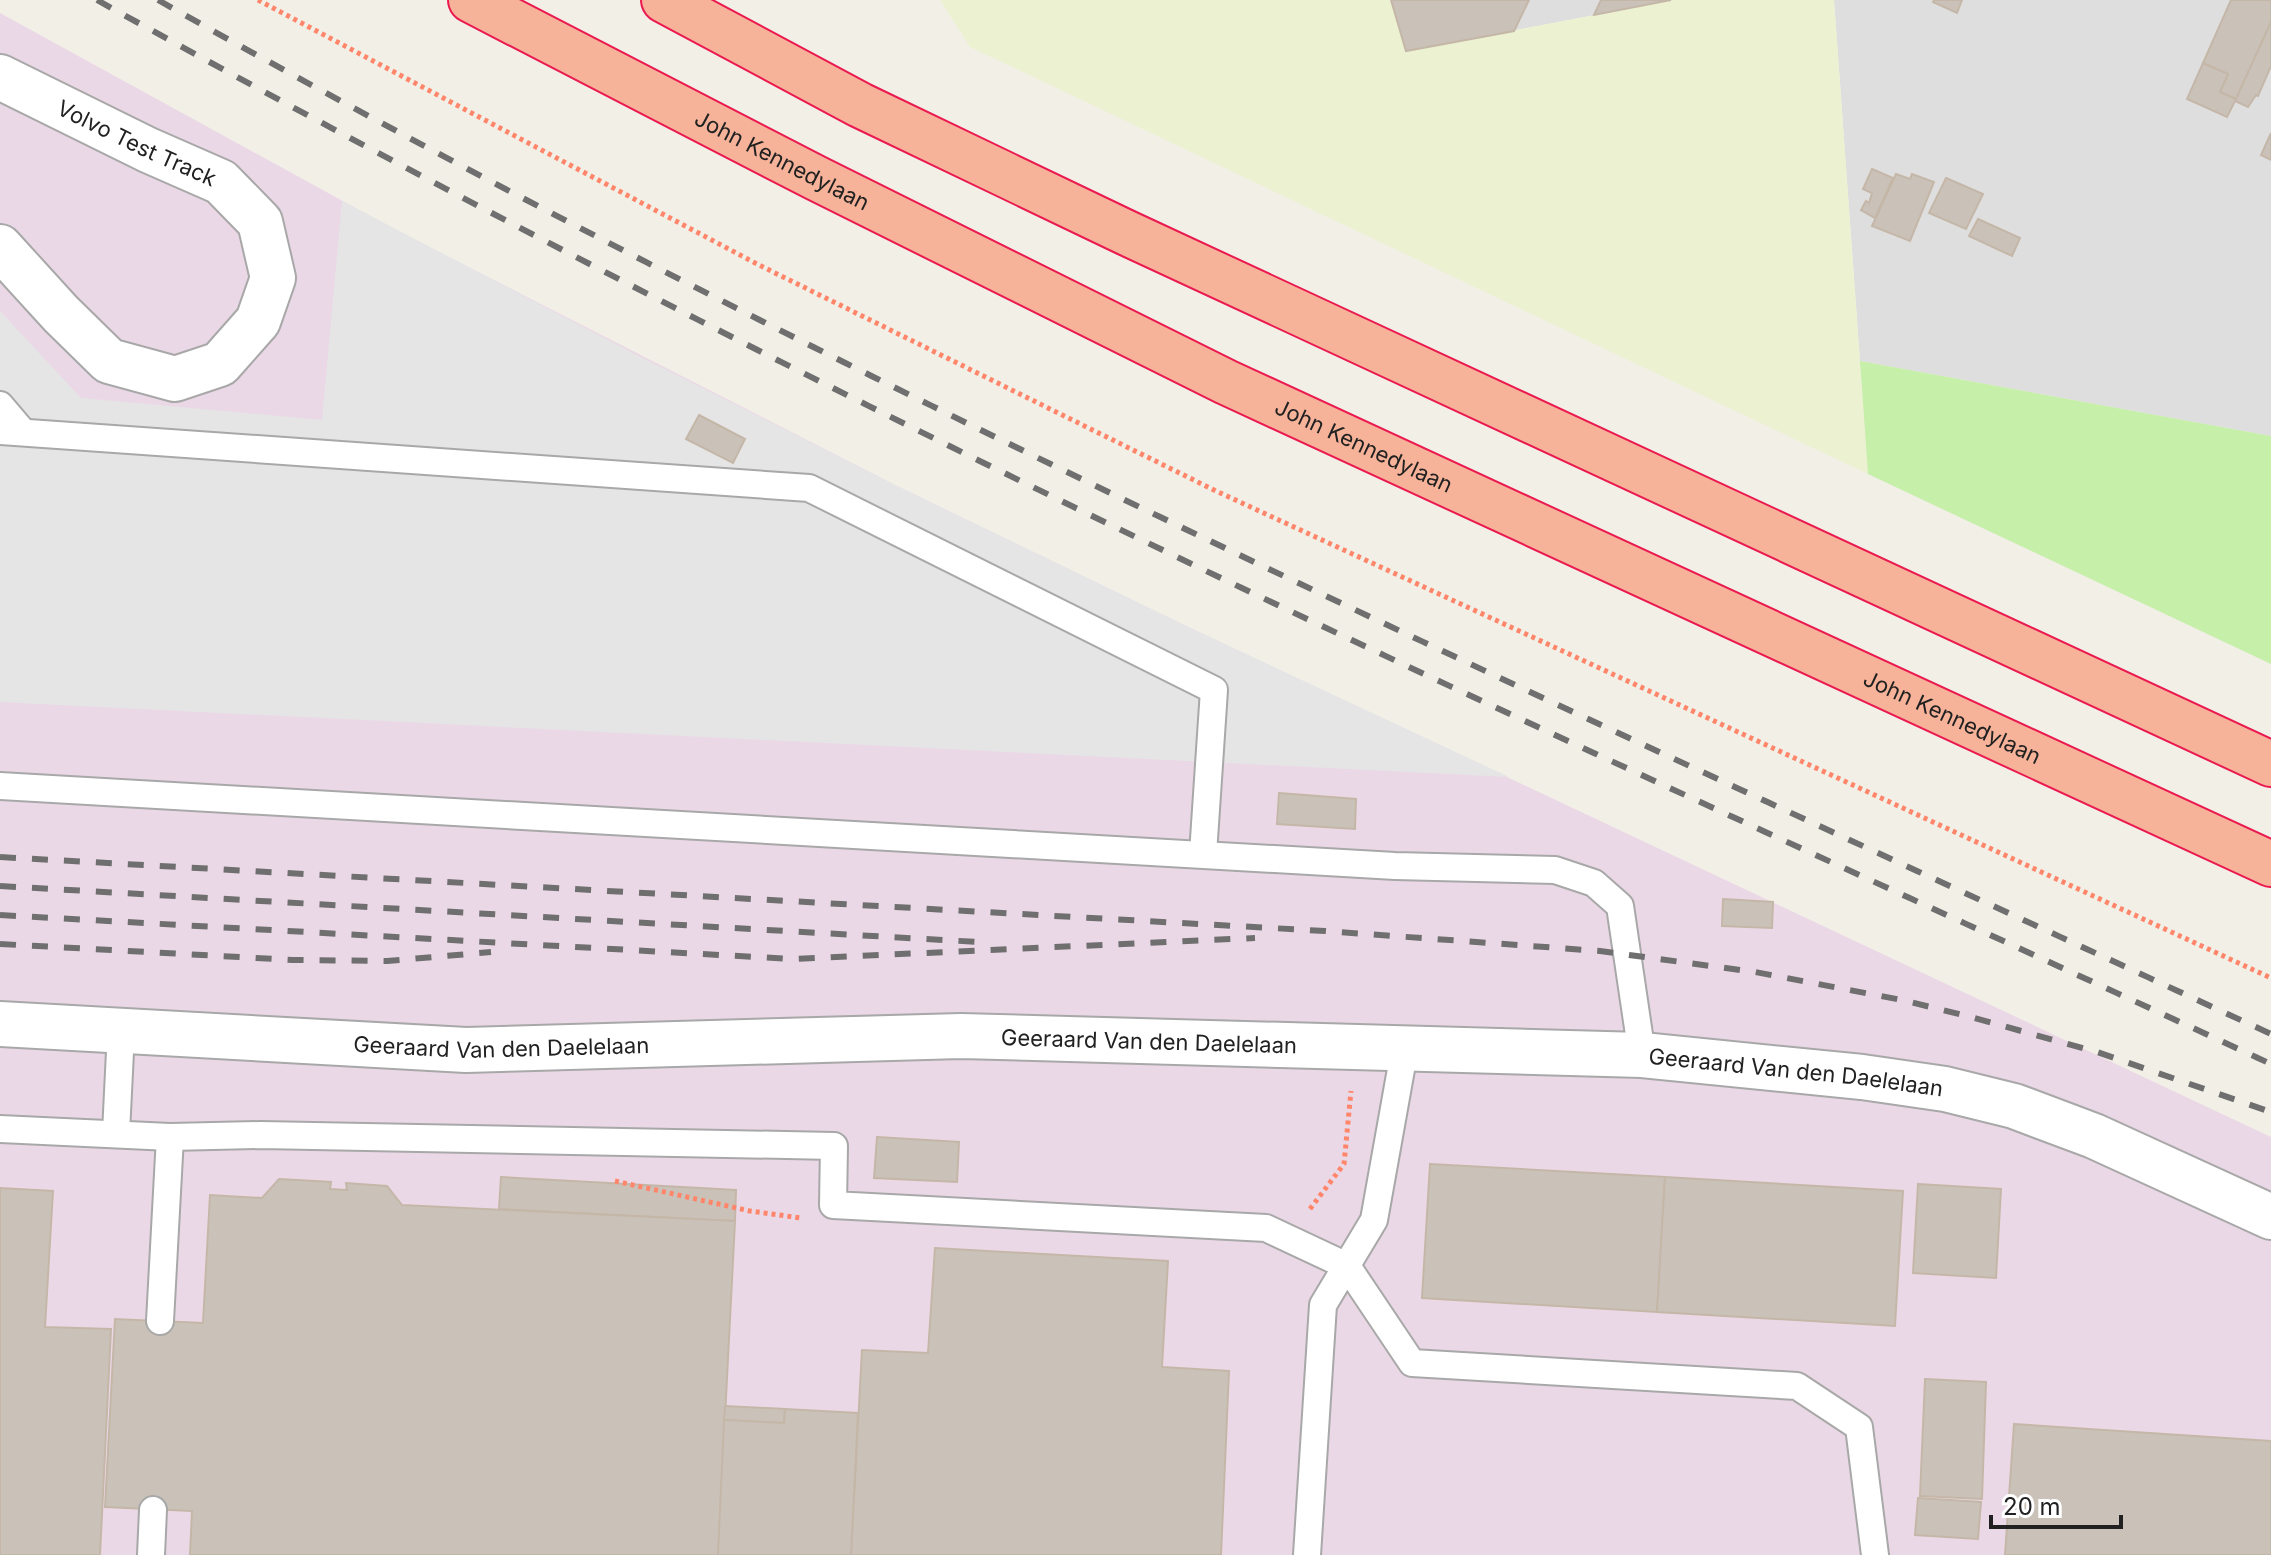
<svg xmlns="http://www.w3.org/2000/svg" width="2271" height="1555" font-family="Inter,sans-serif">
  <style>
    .residential { fill: #dfdede }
    .industrial { fill: #ebd8e6 }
    .farmland { fill: #ecf2d1 }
    .grass { fill: #c6efa9 }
    .parking { fill: #e5e5e5 }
    .building { fill: #cac2b9; stroke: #c5b7a8; stroke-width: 2 }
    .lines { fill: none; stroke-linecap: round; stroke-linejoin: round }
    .service-casing { stroke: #a8a8a8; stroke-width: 30 }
    .minor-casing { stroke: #a8a8a8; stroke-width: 48 }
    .trunk-casing { stroke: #ea1a50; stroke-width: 48 }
    .path { stroke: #ff866b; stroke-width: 5; stroke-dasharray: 4 4; stroke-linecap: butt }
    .service { stroke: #fff; stroke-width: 26 }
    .minor { stroke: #fff; stroke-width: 44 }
    .trunk { stroke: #f6b399; stroke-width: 44 }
    .rail { stroke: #6f6f6f; stroke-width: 6; stroke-dasharray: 16 16; stroke-linecap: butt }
    .labels { text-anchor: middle; stroke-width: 8; stroke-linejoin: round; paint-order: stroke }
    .street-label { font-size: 22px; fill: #212121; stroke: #fff }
  </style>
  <rect width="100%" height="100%" fill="#f2efe7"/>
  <g class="residential">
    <path d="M1391 0H1674L1406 51Z"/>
    <path d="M1834 0H2271V436L1860 361Z"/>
  </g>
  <path class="industrial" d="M0 13 392 228 895 485 1182 624 2271 1137V1555H0Z"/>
  <path class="farmland" d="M940 0H1391L1406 51 1674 0H1834L1868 474 970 47Z"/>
  <path class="grass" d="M1860 361 2271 436V664L1868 474Z"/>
  <path class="parking" d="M342 201 635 354 895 485 1182 624 1509 777 0 702V311L81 398 322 420Z"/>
  <g class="building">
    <path d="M1391 0H1529L1514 31 1406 51Z"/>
    <path d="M1601 0H1671L1594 15Z"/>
    <path d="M1934 0H1962L1957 13 1933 2Z"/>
    <path d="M2231 0H2271V22L2236 99 2220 92 2228 74 2203 63Z"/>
    <path d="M2271 22V66L2258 96 2256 95 2248 107 2235 101Z"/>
    <path d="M2203 63 2228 74 2220 92 2236 99 2227 117 2187 99Z"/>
    <path d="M2271 133V160L2261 155Z"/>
    <path d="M1872 169 1893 178 1875 218 1861 210 1866 201 1869 203 1872 193 1863 189Z"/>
    <path d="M1896 174 1910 179 1912 174 1934 182 1910 241 1872 226Z"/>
    <path d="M1946 178 1983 194 1966 229 1929 213Z"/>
    <path d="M1978 219 2020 238 2012 256 1969 236Z"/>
    <path d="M699 415 745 439 733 463 686 439Z"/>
    <path d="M1279 793 1356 799 1355 829 1277 824Z"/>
    <path d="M1723 899 1773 902 1772 928 1722 926Z"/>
    <path d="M877 1137 959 1142 957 1182 874 1178Z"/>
    <path d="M1430 1164 1665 1177 1657 1312 1422 1298Z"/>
    <path d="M501 1177 736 1190 735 1221 499 1209Z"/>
    <path d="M1665 1177 1903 1191 1895 1326 1657 1312Z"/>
    <path d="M279 1179 331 1182 330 1189 347 1190 346 1183 387 1186 402 1205 735 1221 718 1555H190L192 1511 105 1507 115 1319 203 1323 210 1195 262 1198Z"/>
    <path d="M1918 1184 2001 1189 1996 1278 1913 1273Z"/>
    <path d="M0 1188 53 1191 45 1327 111 1329 100 1555H0Z"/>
    <path d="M935 1248 1168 1261 1162 1367 1229 1371 1221 1555H851L862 1350 928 1353Z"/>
    <path d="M1925 1379 1986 1382 1982 1499 1920 1496Z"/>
    <path d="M725 1406 785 1409 784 1423 724 1420Z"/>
    <path d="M785 1409 858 1413 851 1555H718L724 1420 784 1423Z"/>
    <path d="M2014 1424 2271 1441V1555H2005Z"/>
    <path d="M1918 1498 1981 1502 1978 1539 1915 1535Z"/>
  </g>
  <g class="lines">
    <defs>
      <g id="service">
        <path d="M0 405 23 432"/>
        <path d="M0 431 809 488 1214 690 1203 854"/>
        <path d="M0 786 1395 866 1555 870 1594 883 1620 906 1642 1055"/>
        <path d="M0 1129 170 1137"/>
        <path d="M116 1133 121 1031"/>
        <path d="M160 1321 170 1137 261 1135 834 1146 833 1205 1266 1228 1347 1266 1412 1363 1797 1386 1859 1427 1875 1555"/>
        <path d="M151 1555 153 1510"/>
        <path d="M1307 1555 1323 1305 1374 1220 1405 1047"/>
      </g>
      <g id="minor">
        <path id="s1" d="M0 77 148 150 221 182 260 222 273 278 258 321 220 364 175 379 109 361 61 314 0 247"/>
        <path id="s2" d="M0 1024 466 1050 961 1036 1642 1055 1862 1077 1945 1089 2014 1106 2094 1136 2271 1217"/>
      </g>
      <g id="trunk">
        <path id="s3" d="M471 0 816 178 1226 382 2271 864"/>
        <path d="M664 0 860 105 1127 233 2271 764"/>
      </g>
    </defs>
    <use href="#service" class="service-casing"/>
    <use href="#minor" class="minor-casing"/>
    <use href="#trunk" class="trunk-casing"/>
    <g class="path">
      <path d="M258 0 759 265 1216 491 2271 978"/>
      <path d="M615 1181 750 1211 801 1218"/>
      <path d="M1310 1209 1344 1164 1351 1091"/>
    </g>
    <use href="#service" class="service"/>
    <use href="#minor" class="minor"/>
    <use href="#trunk" class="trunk"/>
    <g class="rail">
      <path d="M97 0C459 201 827 389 1200 568 1555 738 1914 899 2271 1064"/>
      <path d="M158 0C842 385 1559 705 2271 1034"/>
      <path d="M0 857 1325 931 1600 951 1755 972 1902 1000 1967 1016 2097 1052 2271 1112"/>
      <path d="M0 886 978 942"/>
      <path d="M0 915 792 959 1255 938"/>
      <path d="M0 944 293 960 387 961 491 952"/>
    </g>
  </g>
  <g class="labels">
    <g class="street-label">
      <text dy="8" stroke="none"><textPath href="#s1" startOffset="152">Volvo Test Track</textPath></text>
      <text dy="8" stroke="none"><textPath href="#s3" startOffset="350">John Kennedylaan</textPath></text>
      <text dy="8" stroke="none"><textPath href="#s3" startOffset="998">John Kennedylaan</textPath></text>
      <text dy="8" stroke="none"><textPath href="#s3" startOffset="1646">John Kennedylaan</textPath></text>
      <text dy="8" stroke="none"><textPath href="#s2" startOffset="1150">Geeraard Van den Daelelaan</textPath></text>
      <text dy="8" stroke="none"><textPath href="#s2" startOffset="502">Geeraard Van den Daelelaan</textPath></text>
      <text dy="8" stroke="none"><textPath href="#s2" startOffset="1798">Geeraard Van den Daelelaan</textPath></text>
    </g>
  </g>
  <path d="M1991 1515v12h130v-12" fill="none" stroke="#212121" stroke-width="4"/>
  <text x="2003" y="1515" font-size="24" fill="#212121" stroke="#ffffff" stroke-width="6" paint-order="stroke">20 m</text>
</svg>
